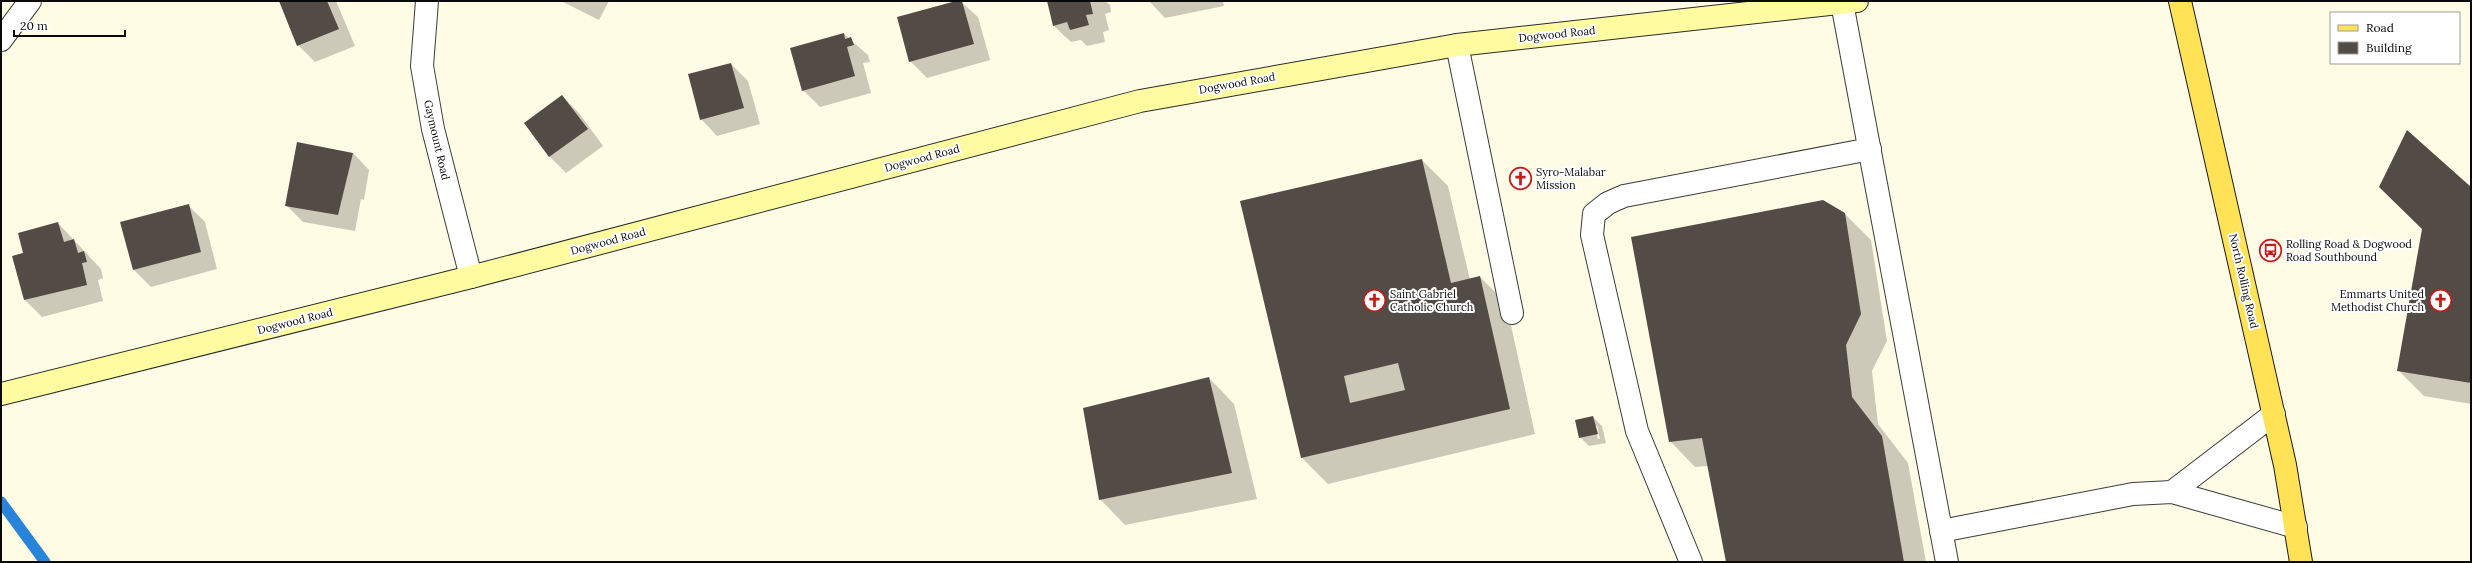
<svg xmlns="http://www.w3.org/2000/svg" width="2472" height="563" font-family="Lora,serif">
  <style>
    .shadow { fill: #0003; fill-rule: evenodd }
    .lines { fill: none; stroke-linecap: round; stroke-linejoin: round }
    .stream { stroke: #2784d8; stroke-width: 11 }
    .building { fill: #534b45; fill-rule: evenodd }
    .lane-casing { stroke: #3c3c3c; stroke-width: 24 }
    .street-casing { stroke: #3c3c3c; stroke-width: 24 }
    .secondary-casing { stroke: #2b2b2b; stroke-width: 24 }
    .primary-casing { stroke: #1a1a1a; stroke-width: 24 }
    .lane { stroke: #fff; stroke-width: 22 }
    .street { stroke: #fff; stroke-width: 22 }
    .secondary { stroke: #fffba1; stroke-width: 22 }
    .primary { stroke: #ffe256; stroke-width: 22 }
    .labels { text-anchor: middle; stroke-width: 4; stroke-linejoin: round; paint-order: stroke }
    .street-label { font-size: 11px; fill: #090909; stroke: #fff }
    .poi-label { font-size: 11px; fill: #090909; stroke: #fff; text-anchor: start }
  </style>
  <rect width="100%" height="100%" fill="#fffce6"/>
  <g class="shadow">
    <path d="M280 1H336L355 46 315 62 298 45Z"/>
    <path d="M561 1H609L599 20Z"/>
    <path d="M960 1 978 17 990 60 927 78 910 61Z"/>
    <path d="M1048 1H1105L1110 5 1111 12 1105 14 1109 30 1103 32 1105 42 1087 46 1081 40 1071 42 1054 26Z"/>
    <path d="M1149 1H1223L1224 6 1165 18Z"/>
    <path d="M844 34 868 55 870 62 863 63 871 93 820 107 803 90Z"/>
    <path d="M731 64 748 81 760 124 717 136 701 119Z"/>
    <path d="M562 96 579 113 603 146 566 173 550 157 525 123Z"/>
    <path d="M353 153 369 170 364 200 361 199 355 231 303 222 286 205Z"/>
    <path d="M1422 160 1448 186 1470 280 1480 277 1506 303 1535 434 1328 484 1302 458 1241 202Z"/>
    <path d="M2471 188V404L2424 396 2398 370Z"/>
    <path d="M188 205 205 222 217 269 151 287 134 270 122 223Z"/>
    <path d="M1845 214 1871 240 1887 341 1872 371 1878 424 1908 463 1926 562H1727L1708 466 1695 467 1670 441Z"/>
    <path d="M58 223 101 269 103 278 98 280 103 301 42 317 25 300 14 256 24 254Z"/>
    <path d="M1209 378 1234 404 1257 499 1125 525 1100 499Z"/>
    <path d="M1593 417 1602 426 1606 443 1589 446 1580 437ZM1595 426H1597L1600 439H1598Z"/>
  </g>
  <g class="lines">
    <path class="stream" d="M1 502 45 562"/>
  </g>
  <g class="building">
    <path d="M279 1H327L339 29 297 46Z"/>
    <path d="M956 1H962L974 44 909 62 897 17Z"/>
    <path d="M1047 1H1090L1093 14 1086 15 1089 25 1070 30 1067 22 1053 26Z"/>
    <path d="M844 33 845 39 851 37 854 45 847 47 855 76 802 91 790 48Z"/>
    <path d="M731 63 744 108 700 120 688 74Z"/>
    <path d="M562 95 588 129 549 157 524 123Z"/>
    <path d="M2407 130 2471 187V383L2397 371 2422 229 2379 187Z"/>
    <path d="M297 142 353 153 338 215 285 206Z"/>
    <path d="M1422 159 1451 283 1480 276 1510 409 1301 458 1240 201ZM1398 363 1405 390 1350 403 1344 376Z"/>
    <path d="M1823 200 1845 213 1861 314 1846 345 1852 397 1882 436 1904 562H1726L1702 438 1669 442 1631 237Z"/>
    <path d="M189 204 201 252 133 270 120 222Z"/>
    <path d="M58 222 64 242 74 239 78 253 84 251 87 262 82 263 87 285 24 300 12 256 23 253 18 233Z"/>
    <path d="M1209 377 1232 473 1099 500 1083 408Z"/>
    <path d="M1593 416 1598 434 1579 438 1575 420Z"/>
  </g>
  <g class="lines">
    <defs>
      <g id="lane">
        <path d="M1842 3 1947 562"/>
        <path d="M1457 45 1512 313"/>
        <path d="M2172 492 2274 414"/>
        <path d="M1941 531 2133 494 2172 492 2296 527"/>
        <path d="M1691 562 1637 431 1592 235 1594 214 1608 203 1624 196 1870 149"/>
      </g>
      <g id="street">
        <path d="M427 1 422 66 433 129 471 277"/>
        <path d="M1 40 30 1"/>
      </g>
      <path id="secondary" d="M1 394 471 277 1140 101 1457 45 1857 1"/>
      <path id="primary" d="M2180 1 2285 465 2301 562"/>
    </defs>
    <use href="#lane" class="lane-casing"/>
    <use href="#street" class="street-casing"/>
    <use href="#secondary" class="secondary-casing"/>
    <use href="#primary" class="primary-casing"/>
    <use href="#lane" class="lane"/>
    <use href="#street" class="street"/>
    <use href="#secondary" class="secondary"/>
    <use href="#primary" class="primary"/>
  </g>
  <defs>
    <symbol id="church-ring" viewBox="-11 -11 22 22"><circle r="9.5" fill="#fff" stroke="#c31c18" stroke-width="1.5"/><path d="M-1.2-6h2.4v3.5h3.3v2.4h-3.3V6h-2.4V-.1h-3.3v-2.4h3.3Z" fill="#c31c18"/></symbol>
    <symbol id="bus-ring" viewBox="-11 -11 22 22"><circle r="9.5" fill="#fff" stroke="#c31c18" stroke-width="1.5"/><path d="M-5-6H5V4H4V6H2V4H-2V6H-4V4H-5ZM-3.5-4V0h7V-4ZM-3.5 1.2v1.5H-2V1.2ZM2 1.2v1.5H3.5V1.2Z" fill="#c31c18"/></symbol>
  </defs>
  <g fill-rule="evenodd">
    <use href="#church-ring" x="1508" y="166" width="25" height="25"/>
    <use href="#bus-ring" x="2258" y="238" width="25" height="25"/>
    <use href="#church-ring" x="1362" y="288" width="25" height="25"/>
    <use href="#church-ring" x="2428" y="288" width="25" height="25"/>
  </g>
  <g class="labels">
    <g class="street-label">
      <text transform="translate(1557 34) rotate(-6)" y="4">Dogwood Road</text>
      <text transform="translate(1237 83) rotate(-10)" y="4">Dogwood Road</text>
      <text transform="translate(437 140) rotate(77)" y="4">Gaymount Road</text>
      <text transform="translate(922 158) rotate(-15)" y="4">Dogwood Road</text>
      <text transform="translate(608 241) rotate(-15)" y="4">Dogwood Road</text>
      <text transform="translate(2244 281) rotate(77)" y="4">North Rolling Road</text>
      <text transform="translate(295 321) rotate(-14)" y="4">Dogwood Road</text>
    </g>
    <g class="poi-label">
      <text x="1536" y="176">Syro-Malabar<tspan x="1536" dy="13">Mission</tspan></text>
      <text x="2286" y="248">Rolling Road &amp; Dogwood<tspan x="2286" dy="13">Road Southbound</tspan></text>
      <text x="1390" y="298">Saint Gabriel<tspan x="1390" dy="13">Catholic Church</tspan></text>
      <text x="2424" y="298" text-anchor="end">Emmarts United<tspan x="2424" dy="13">Methodist Church</tspan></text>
    </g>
  </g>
  <rect width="2472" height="563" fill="none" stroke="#090909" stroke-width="4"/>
  <rect x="2330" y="12" width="130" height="52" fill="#ffffff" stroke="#9d9d9d"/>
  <rect x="2338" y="25" width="20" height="6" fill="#ffe256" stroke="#9d9d9d"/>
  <text x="2366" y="32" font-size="12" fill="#090909">Road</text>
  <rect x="2338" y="42" width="20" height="12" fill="#534b45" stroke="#9d9d9d"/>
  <text x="2366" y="52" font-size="12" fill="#090909">Building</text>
  <path d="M14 30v6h111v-6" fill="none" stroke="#090909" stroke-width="2"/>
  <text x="20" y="30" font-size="12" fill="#090909" stroke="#ffffff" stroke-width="3" paint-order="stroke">20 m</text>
</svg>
